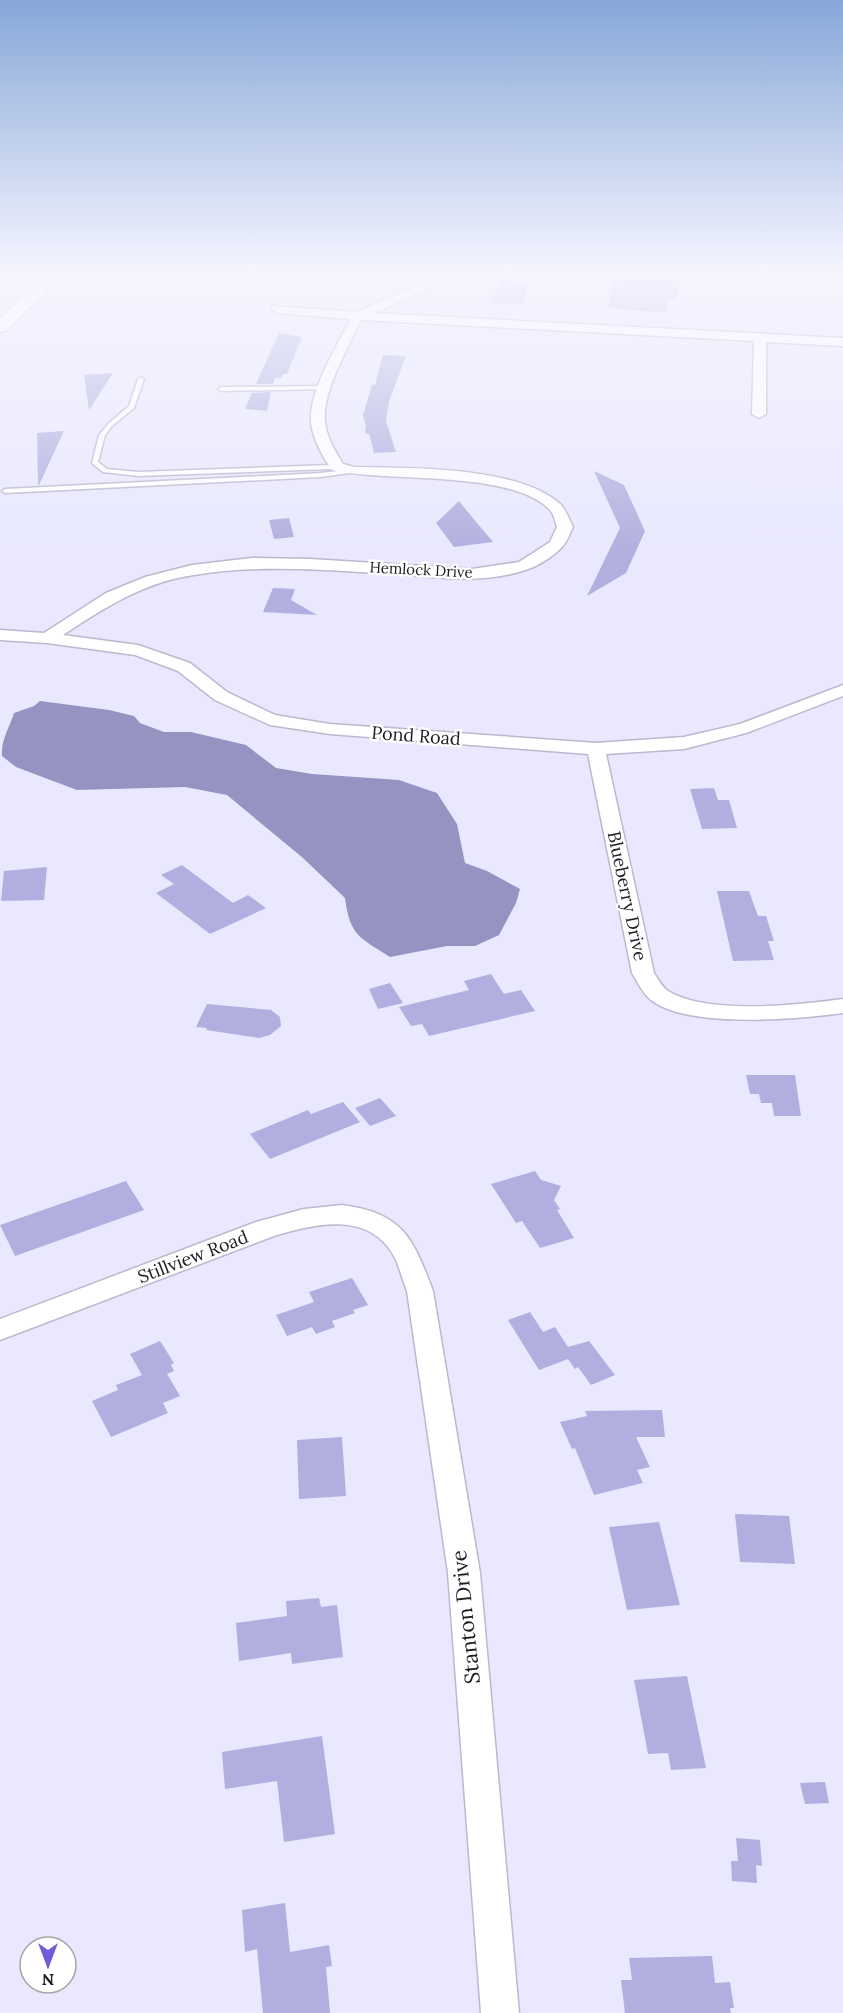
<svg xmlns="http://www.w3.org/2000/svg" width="843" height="2013" font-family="Lora,serif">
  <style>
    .water { fill: #9593c1 }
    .building { fill: #b1afdf }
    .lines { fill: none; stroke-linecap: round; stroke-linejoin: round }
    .service-casing { stroke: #bab9ce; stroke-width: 3 }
    .minor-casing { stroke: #bab9ce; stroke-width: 3 }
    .secondary-casing { stroke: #bab9ce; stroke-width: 2 }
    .service { fill: #fff; fill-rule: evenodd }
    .minor { fill: #fff; fill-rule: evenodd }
    .secondary { fill: #fff; fill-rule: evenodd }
    .labels { text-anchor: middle; stroke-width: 5; stroke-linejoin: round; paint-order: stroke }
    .far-street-label { font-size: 15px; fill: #1d1d24; stroke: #fff }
    .street-label { font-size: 18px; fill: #1d1d24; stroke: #fff }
    .near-street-label { font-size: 21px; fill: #1d1d24; stroke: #fff }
  </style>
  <rect width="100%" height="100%" fill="#e9e8fe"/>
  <path class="water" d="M40 701 109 710 134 716 140 723 164 732H191L246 745 276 768 312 774 399 780 437 793 457 824 465 863 487 871 520 889 516 903 499 935 475 946H447L390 957C359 937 350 936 345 898L303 858 227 795 185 787 77 790 16 767 2 756C1 739 9 729 14 713L34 706Z"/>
  <g class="building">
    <path d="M640 274 654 279 682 280 675 300H668L667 313 608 308 613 282Z"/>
    <path d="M500 280 529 282 522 304 491 303Z"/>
    <path d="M279 333 302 337 287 374H283L281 378H275L273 384H256Z"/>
    <path d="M383 355 406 356 389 401 386 421 396 452 374 453 369 434 365 433 366 426 363 415 372 385H375Z"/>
    <path d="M113 373 89 410 84 375Z"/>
    <path d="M271 392 267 411 245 409 252 393Z"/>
    <path d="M64 431 39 485H38L37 433Z"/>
    <path d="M594 471 624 485 645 531 626 573 587 596 620 528Z"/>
    <path d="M459 501 467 511 493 542 454 547 436 523Z"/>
    <path d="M289 518 294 537 274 539 269 520Z"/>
    <path d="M273 588 295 589 291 600 317 615 263 612Z"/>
    <path d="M714 788 718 800H729L737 828 702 829 690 789Z"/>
    <path d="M182 865 233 903 248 895 266 908 210 934 156 893 174 884 161 875Z"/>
    <path d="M47 867 44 900 1 901 4 871Z"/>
    <path d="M717 891H749L758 916H766L774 941H768L774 960 733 961Z"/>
    <path d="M491 974 504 994 521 990 535 1011 429 1036 422 1024 411 1026 399 1007 469 990 464 981Z"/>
    <path d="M390 983 403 1003 378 1009 369 989Z"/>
    <path d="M207 1004 271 1010 280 1017 281 1026 270 1035 259 1038 206 1030 207 1028 196 1027Z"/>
    <path d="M746 1075H795L801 1116H774L772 1103H761L759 1094H750Z"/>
    <path d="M380 1098 396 1116 370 1126 355 1108Z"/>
    <path d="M343 1102 360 1122 270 1159 250 1134 308 1110 311 1114Z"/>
    <path d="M535 1171 541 1180 561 1186 554 1200 560 1209 557 1210 574 1238 540 1248 522 1221 516 1223 491 1184Z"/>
    <path d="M126 1181 144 1210 15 1256 0 1225Z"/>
    <path d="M352 1278 368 1305 353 1310 355 1313 332 1321 335 1327 316 1334 312 1327 287 1336 276 1315 314 1302 309 1292Z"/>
    <path d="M530 1312 543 1332 555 1327 568 1347 589 1341 615 1375 591 1385 578 1367 575 1369 568 1359 539 1370 508 1320Z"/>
    <path d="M160 1341 174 1363 171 1365 174 1371 167 1374 180 1396 163 1403 168 1413 111 1437 92 1401 118 1390 116 1385 142 1375 130 1354Z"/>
    <path d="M662 1410 665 1437H636L650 1467 637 1470 643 1483 594 1495 575 1448 572 1449 560 1422 587 1416 585 1411Z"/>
    <path d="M342 1437 346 1496 299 1499 297 1440Z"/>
    <path d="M735 1514 789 1516 795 1564 740 1562Z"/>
    <path d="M659 1522 680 1605 627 1610 609 1527Z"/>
    <path d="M319 1598 321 1607 337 1605 343 1657 292 1664 291 1653 239 1661 236 1623 287 1616 286 1601Z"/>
    <path d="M687 1676 706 1768 671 1770 668 1753 648 1754 634 1680Z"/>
    <path d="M322 1736 335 1834 284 1842 277 1781 225 1789 222 1752Z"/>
    <path d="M825 1782 829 1803 805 1804 800 1783Z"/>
    <path d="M736 1838 760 1840 762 1866 756 1865 757 1883 732 1881 731 1861H738Z"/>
    <path d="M285 1903 290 1952 329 1945 332 1966 326 1967 330 2013H263L257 1949 245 1952 242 1910Z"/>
    <path d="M712 1956 715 1983 730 1982 734 2008H730L731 2013H625L621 1980H632L629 1958Z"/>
  </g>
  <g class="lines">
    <defs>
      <g id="service">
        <path d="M141 377 144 379 134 408 112 426 105 435 98 462 107 469 138 472 331 465 334 467 331 469 138 476 103 472 92 463 99 435 108 424 129 406 138 379Z"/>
        <path d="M326 386 329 388 328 389 221 391 218 389 221 387Z"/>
        <path d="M354 469 356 470V472L321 477 5 493 2 491 5 489 321 473Z"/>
      </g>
      <g id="minor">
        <path d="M451 272H466L374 313 843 338V346L766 342V414L759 418 752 414 754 341 361 320C349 347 322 391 325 421 326 436 335 451 343 464L354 467C410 468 515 466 559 503 566 509 569 519 573 527 570 533 567 542 562 547 555 555 538 566 528 569 485 585 437 577 393 574 326 570 260 564 194 575 144 582 104 608 63 635L138 645 190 663 227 692 275 715 330 724 596 743 684 737 740 724 843 685V696L746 733 684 749 606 754 654 973C658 979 662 987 668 991 707 1015 799 1005 843 999V1013C798 1019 688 1029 651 1000 642 993 638 982 632 973L588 754 330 734 270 725 215 700 178 671 135 655 47 643 0 640V630L44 633 106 593 145 577 192 565 252 558 310 559 472 569 519 562 550 542 557 527C555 522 554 514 550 510 511 469 386 483 332 470 323 457 313 439 311 423 308 392 337 347 350 319L277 313 271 309 273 306 356 312Z"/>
        <path d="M342 1205C403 1213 413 1238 433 1291L480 1573 519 2013H481L448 1573 407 1291C403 1281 400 1270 396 1260 372 1210 316 1223 274 1236L0 1340V1319L256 1222 304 1209Z"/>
      </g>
      <path id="secondary" d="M44 272H60L45 293 6 331 0 332V318L33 287Z"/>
    </defs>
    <use href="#service" class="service-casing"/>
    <use href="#minor" class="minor-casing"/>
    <use href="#secondary" class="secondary-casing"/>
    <use href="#service" class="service"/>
    <use href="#minor" class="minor"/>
    <use href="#secondary" class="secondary"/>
  </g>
  <linearGradient id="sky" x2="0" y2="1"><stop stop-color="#87a7d8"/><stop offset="0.49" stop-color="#f5f5ff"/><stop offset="1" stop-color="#f5f5ff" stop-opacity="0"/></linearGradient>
  <rect width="843" height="554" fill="url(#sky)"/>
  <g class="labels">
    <g class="far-street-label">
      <text transform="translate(421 570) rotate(3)" y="5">Hemlock Drive</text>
    </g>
    <g class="street-label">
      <text transform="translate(416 736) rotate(4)" y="6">Pond Road</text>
      <text transform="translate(627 896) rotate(78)" y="6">Blueberry Drive</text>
      <text transform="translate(193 1257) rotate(-21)" y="6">Stillview Road</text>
    </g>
    <g class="near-street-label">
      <text transform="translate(466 1617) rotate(-96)" y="7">Stanton Drive</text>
    </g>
  </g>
  <g transform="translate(48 1965) rotate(180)"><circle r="28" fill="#ffffff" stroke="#a5a5a7" stroke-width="1.5"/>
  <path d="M0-4.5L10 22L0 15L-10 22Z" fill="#715dd7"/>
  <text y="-9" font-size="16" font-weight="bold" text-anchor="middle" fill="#1d1d24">N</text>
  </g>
</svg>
